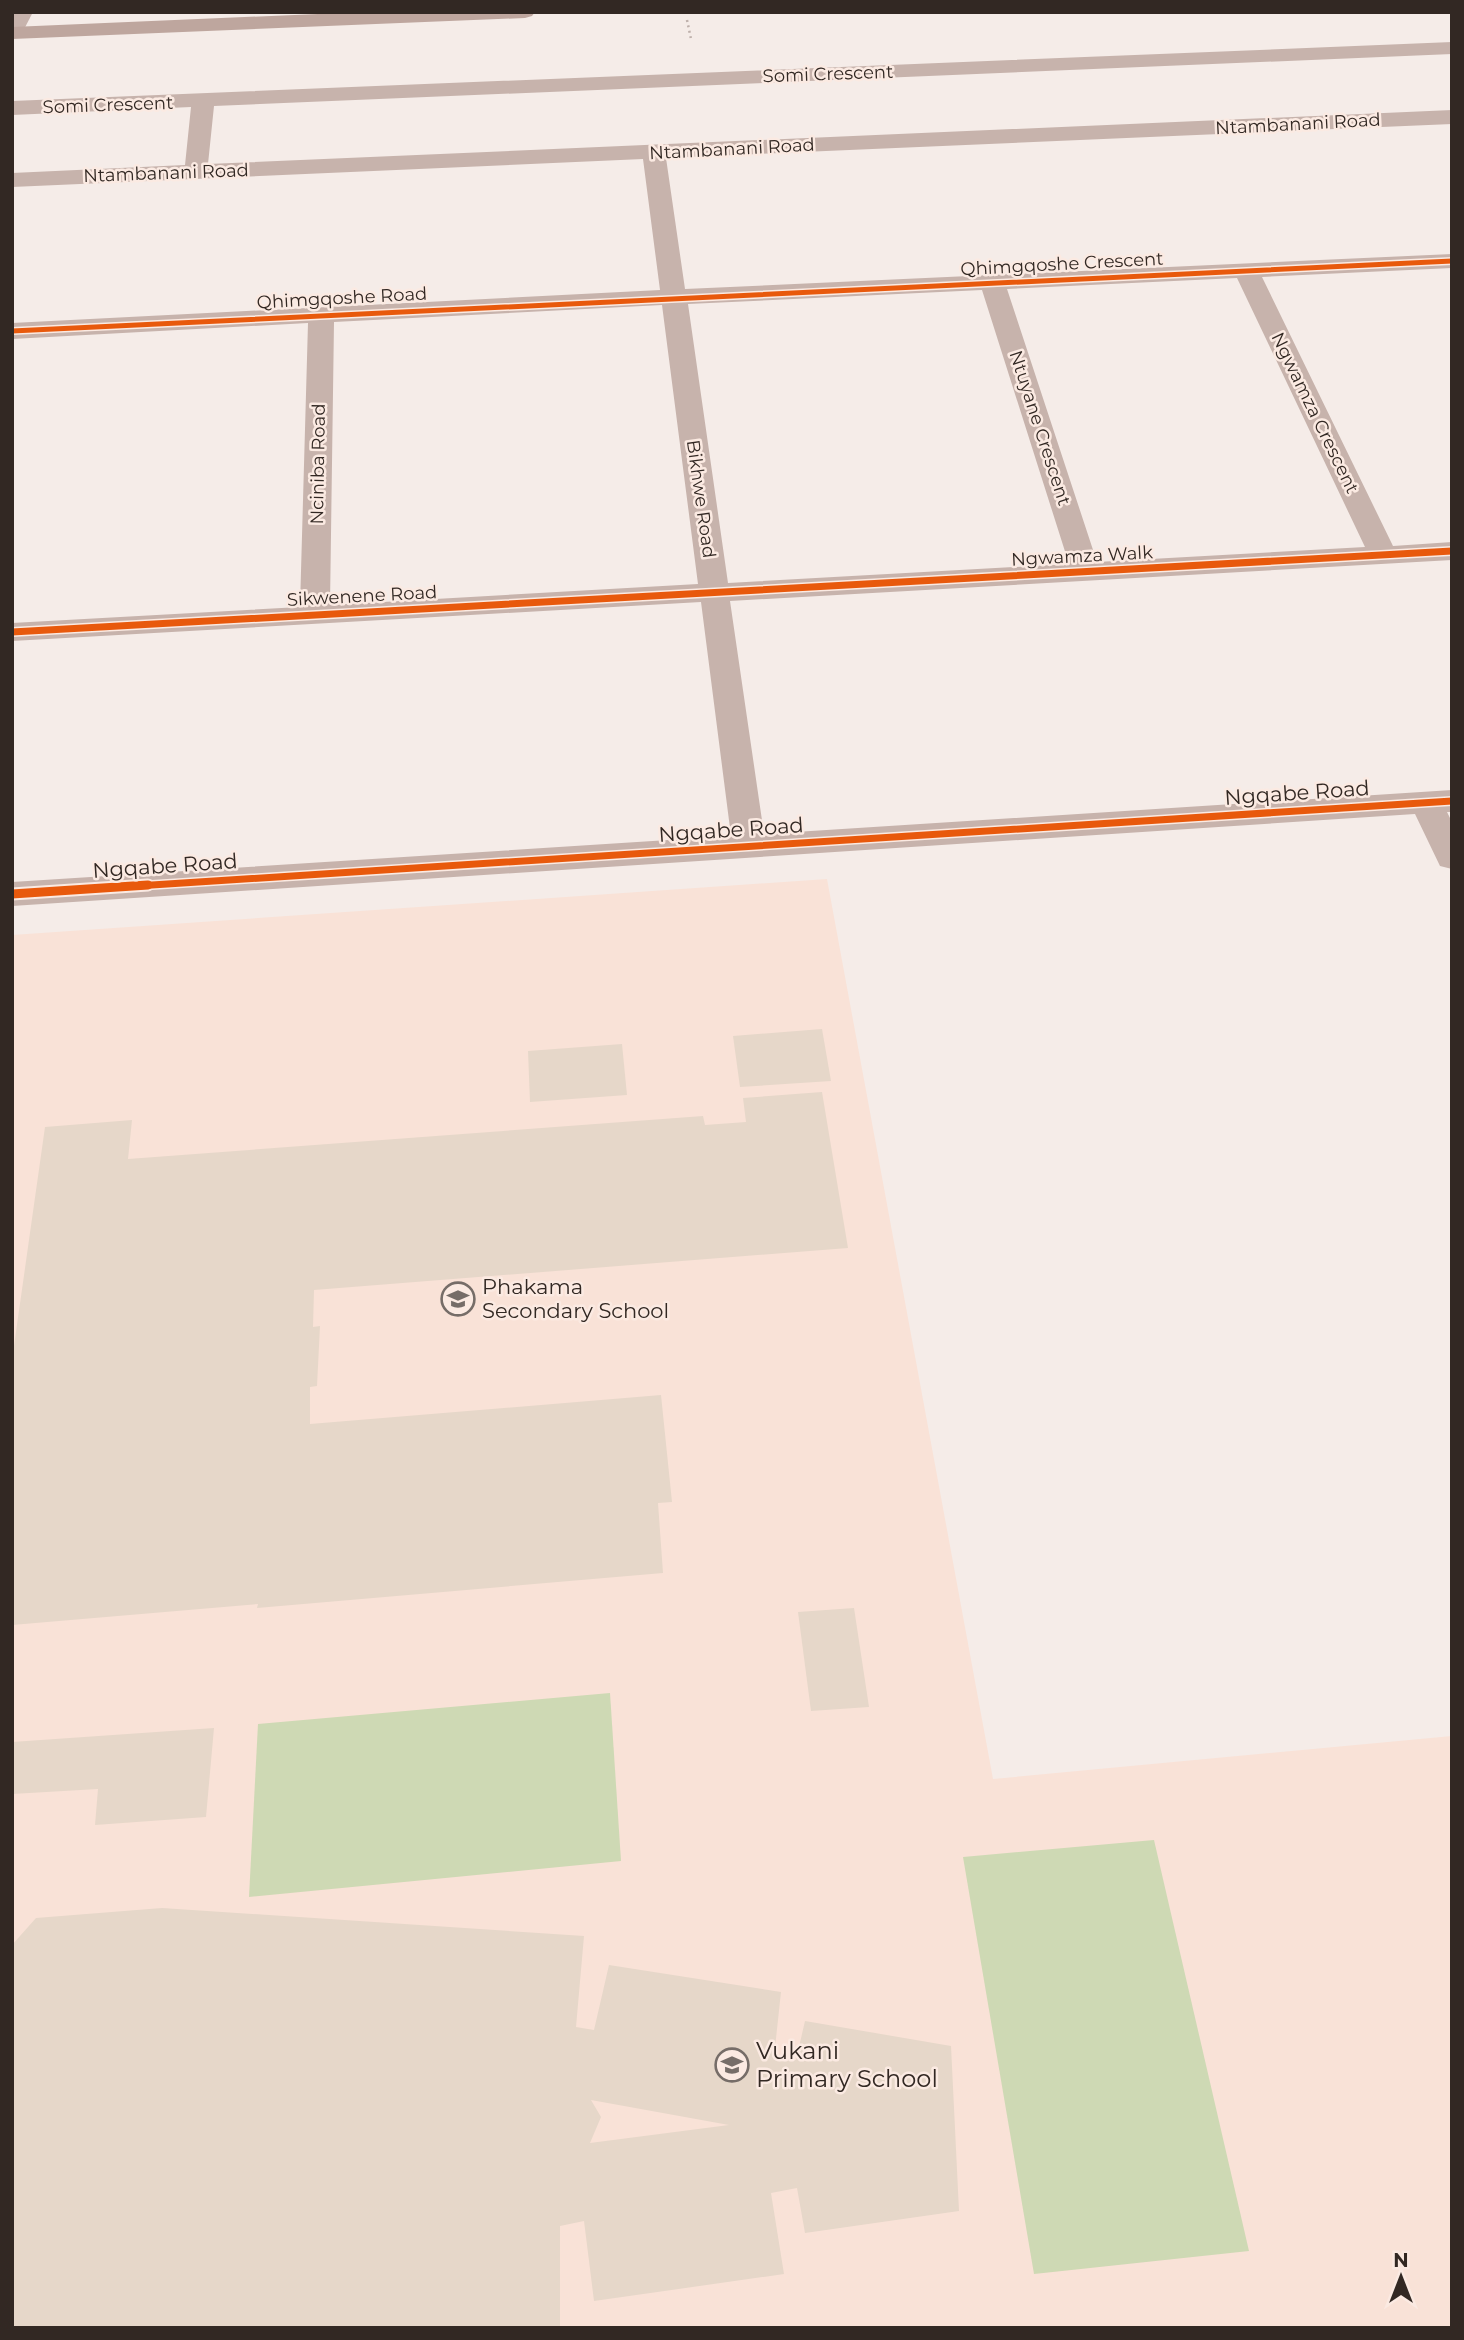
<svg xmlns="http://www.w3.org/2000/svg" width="1464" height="2340" font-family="Montserrat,sans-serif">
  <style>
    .built { fill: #f9e2d7 }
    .green { fill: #ced9b4 }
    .building { fill: #e6d7c9; fill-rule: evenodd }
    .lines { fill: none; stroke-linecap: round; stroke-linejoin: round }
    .path { stroke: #beb0ab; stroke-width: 2.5; stroke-dasharray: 2 3.5; stroke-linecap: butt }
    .street { fill: #c7b3ac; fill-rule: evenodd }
    .secondary { fill: #bea69e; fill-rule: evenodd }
    .cycleway-far2-casing { stroke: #fbeae2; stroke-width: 8 }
    .cycleway-far1-casing { stroke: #fbeae2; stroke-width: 10 }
    .cycleway-casing { stroke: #fbeae2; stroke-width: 13 }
    .cycleway-far2 { stroke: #e8590c; stroke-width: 5 }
    .cycleway-far1 { stroke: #e8590c; stroke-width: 7 }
    .cycleway { stroke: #e8590c; stroke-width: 9 }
    .labels { text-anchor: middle; stroke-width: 5; stroke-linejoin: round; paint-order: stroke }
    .far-street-label { font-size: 18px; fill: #322823; stroke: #fbeae2 }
    .street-label { font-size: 21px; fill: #322823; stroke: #fbeae2 }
    .poi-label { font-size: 21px; fill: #322823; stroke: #fbeae2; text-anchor: start }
    .near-poi-label { font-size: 24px; fill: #322823; stroke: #fbeae2; text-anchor: start }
  </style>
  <rect width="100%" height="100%" fill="#f5ece8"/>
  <path class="built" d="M827 879 993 1779 1452 1736V2328H12V935Z"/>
  <g class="green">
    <path d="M610 1693 621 1861 249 1897 258 1724Z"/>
    <path d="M1154 1840 1249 2251 1034 2274 963 1857Z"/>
  </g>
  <g class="building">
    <path d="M822 1029 831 1081 740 1087 733 1036Z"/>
    <path d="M622 1044 627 1095 530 1102 528 1051Z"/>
    <path d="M822 1092 848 1248 314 1290 313 1327 320 1326 317 1386 310 1387V1424L661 1395 672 1502 658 1503 663 1573 257 1608 258 1604 12 1625V1360L45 1127 132 1120 128 1159 703 1116 705 1125 746 1122 743 1098Z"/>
    <path d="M854 1608 869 1707 811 1711 798 1612Z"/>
    <path d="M214 1728 206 1817 95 1825 98 1789 12 1794V1742Z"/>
    <path d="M162 1908 584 1936 576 2027 594 2030 609 1965 781 1992 774 2057 796 2060 805 2021 951 2046 959 2211 805 2233 797 2188 771 2193 784 2274 594 2301 584 2221 560 2226V2328H12V1945L36 1918ZM591 2100 729 2125 590 2143 601 2117Z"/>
  </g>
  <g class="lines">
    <path class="path" d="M687 20 691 39"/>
    <g class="street">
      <path d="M12 12H33L20 37 12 38Z"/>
      <path d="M1452 42V54L214 106 208 164 1452 110V124L666 158 685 289 1452 254V268L1262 277 1393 546 1452 542V560L730 601 764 834 1452 790V812H1447L1452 822V869L1440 866 1415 814 12 906V882L731 836 701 602 12 641V623L300 607 308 323 12 339V323L660 290 643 159 12 187V173L185 165 191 107 12 115V101ZM1237 278 1365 547 1097 562 1007 289ZM982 290 1069 564 728 583 688 304ZM662 305 698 584 330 605 334 322Z"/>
    </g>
    <path class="secondary" d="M364 12H535L532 16 525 18 12 39V27Z"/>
    <defs>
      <path id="cycleway-far2" d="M12 331 1452 261"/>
      <g id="cycleway-far1">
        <path d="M12 632 1452 551"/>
        <path d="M121 887 1452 801"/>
      </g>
      <path id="cycleway" d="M12 894 148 885"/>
    </defs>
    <use href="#cycleway-far2" class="cycleway-far2-casing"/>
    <use href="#cycleway-far1" class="cycleway-far1-casing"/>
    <use href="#cycleway" class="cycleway-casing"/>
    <use href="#cycleway-far2" class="cycleway-far2"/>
    <use href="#cycleway-far1" class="cycleway-far1"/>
    <use href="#cycleway" class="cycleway"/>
  </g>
  <defs>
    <symbol id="school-ring" viewBox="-11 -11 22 22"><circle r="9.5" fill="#fbeae2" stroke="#766d68" stroke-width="1.5"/><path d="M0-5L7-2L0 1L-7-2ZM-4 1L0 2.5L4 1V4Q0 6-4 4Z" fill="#766d68"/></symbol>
  </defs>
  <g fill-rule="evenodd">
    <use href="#school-ring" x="439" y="1280" width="38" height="38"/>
    <use href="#school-ring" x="713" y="2046" width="38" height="38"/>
  </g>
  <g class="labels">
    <g class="far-street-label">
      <text transform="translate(828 74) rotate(-2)" y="6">Somi Crescent</text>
      <text transform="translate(108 105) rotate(-2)" y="6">Somi Crescent</text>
      <text transform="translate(1298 124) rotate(-3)" y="6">Ntambanani Road</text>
      <text transform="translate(732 149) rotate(-3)" y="6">Ntambanani Road</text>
      <text transform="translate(166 173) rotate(-2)" y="6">Ntambanani Road</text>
      <text transform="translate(1062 264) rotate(-3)" y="6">Qhimgqoshe Crescent</text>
      <text transform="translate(342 298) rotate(-3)" y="6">Qhimgqoshe Road</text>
      <text transform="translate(1315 413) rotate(64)" y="6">Ngwamza Crescent</text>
      <text transform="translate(1040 428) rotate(72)" y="6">Ntuyane Crescent</text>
      <text transform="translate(318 464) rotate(-89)" y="6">Nciniba Road</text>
      <text transform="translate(701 499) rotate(82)" y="6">Bikhwe Road</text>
      <text transform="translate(1082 556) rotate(-3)" y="6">Ngwamza Walk</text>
      <text transform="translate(362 596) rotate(-3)" y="6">Sikwenene Road</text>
    </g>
    <g class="street-label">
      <text transform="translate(1297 793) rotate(-4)" y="7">Ngqabe Road</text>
      <text transform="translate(731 830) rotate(-4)" y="7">Ngqabe Road</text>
      <text transform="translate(165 866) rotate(-4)" y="7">Ngqabe Road</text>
    </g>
    <g class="poi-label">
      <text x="482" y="1294">Phakama<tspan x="482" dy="24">Secondary School</tspan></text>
    </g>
    <g class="near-poi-label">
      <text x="756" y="2059">Vukani<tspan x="756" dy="28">Primary School</tspan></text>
    </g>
  </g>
  <rect width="1464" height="2340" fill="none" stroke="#322823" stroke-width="28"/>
  <g transform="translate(1401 2277)" stroke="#fbeae2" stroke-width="5" paint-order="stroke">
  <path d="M0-5L12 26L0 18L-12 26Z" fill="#322823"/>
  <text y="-10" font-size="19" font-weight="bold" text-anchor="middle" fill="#322823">N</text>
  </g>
</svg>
